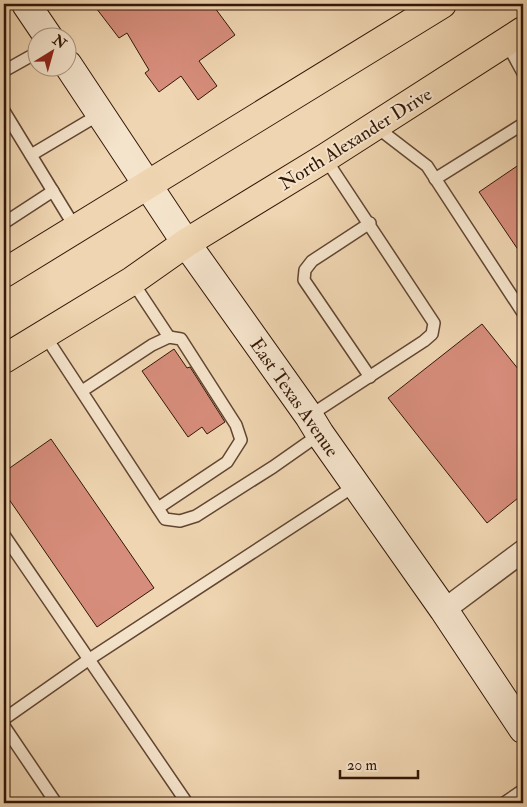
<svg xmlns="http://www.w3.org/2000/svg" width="527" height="807" font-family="'IM FELL Double Pica',serif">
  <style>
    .building { fill: #d68d7b; stroke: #331707 }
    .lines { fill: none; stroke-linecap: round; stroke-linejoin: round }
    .lane-casing { stroke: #624632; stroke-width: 14 }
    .street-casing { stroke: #624632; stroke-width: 24 }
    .secondary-casing { stroke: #331707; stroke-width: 30 }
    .primary-casing { stroke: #331707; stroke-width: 30 }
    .lane { stroke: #f5e4cc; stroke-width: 11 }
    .street { stroke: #f5e4cc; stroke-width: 21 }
    .secondary { stroke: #f5e4cc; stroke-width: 28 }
    .primary { stroke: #efd5b1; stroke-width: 28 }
    .labels { text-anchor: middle; stroke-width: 4; stroke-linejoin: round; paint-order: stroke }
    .street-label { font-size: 19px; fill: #331707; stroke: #f5e4cc }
  </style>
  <rect width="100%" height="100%" fill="#efd5b1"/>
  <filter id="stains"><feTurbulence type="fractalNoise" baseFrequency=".004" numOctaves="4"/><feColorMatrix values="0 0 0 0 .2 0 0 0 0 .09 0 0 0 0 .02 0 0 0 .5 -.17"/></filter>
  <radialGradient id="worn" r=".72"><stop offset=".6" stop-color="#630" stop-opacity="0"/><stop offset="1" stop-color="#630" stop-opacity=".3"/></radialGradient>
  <g class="building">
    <path d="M93 4H212L235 35 199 61 217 86 198 100 181 76 159 92 145 73 149 70 127 33 119 38Z"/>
    <path d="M523 162V257L479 192Z"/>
    <path d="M482 324 523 375V494L487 523 388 398Z"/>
    <path d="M174 349 187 368 190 367 225 422 207 434 202 427 188 437 142 371Z"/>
    <path d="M51 439 154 588 97 627 4 492V472Z"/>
  </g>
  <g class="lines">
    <defs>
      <g id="lane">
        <path d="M506 42 523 73"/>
        <path d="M4 71 38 52"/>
        <path d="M4 111 76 229"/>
        <path d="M375 126 427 166 523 313"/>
        <path d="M31 155 100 114"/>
        <path d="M435 179 523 124"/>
        <path d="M4 223 53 191"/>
        <path d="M370 223 312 261 305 270 304 280 370 377"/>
        <path d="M132 281 169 337"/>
        <path d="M44 334 165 519 180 521 196 516 273 467 320 434"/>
        <path d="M82 391 152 345 169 337 181 339 236 425 241 440 227 462 158 508"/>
        <path d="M309 416 424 341 432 334 434 323 325 158"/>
        <path d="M4 535 187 803"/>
        <path d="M4 719 88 660 356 485"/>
        <path d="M4 726 56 803"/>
        <path d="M504 803 523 790"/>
      </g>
      <path id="street" d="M444 610 523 551"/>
      <g id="secondary">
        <path d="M26 4 49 38"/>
        <path d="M68 65 186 243 309 416 320 434 444 610 523 729"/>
      </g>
      <g id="primary">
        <path d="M4 273 442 4"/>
        <path d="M4 359 132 281 186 243 325 158 523 31"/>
      </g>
    </defs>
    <use href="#lane" class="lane-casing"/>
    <use href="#street" class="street-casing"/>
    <use href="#secondary" class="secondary-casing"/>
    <use href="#primary" class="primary-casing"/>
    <use href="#lane" class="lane"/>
    <use href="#street" class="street"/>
    <use href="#secondary" class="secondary"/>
    <use href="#primary" class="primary"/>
  </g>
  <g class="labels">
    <g class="street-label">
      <text transform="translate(355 138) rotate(-32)" y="7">North Alexander Drive</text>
      <text transform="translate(295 397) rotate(55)" y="7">East Texas Avenue</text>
    </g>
  </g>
  <rect width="527" height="807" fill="none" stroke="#efd5b1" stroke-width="20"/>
  <rect x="5" y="5" width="517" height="797" fill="none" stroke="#331707" stroke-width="2.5"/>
  <rect x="10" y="10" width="507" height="787" fill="none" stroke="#331707"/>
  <g transform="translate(52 52) rotate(37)"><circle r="24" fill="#f5e4cc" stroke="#a7927d"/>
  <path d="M0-4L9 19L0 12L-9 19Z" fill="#8f2418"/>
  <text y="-8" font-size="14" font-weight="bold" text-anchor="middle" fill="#331707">N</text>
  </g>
  <path d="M340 770v8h78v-8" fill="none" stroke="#331707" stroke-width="2.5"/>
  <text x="347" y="770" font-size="15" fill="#331707" stroke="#f5e4cc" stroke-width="4" paint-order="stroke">20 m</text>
  <rect width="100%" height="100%" filter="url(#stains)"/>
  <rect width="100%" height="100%" fill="url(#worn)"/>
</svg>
